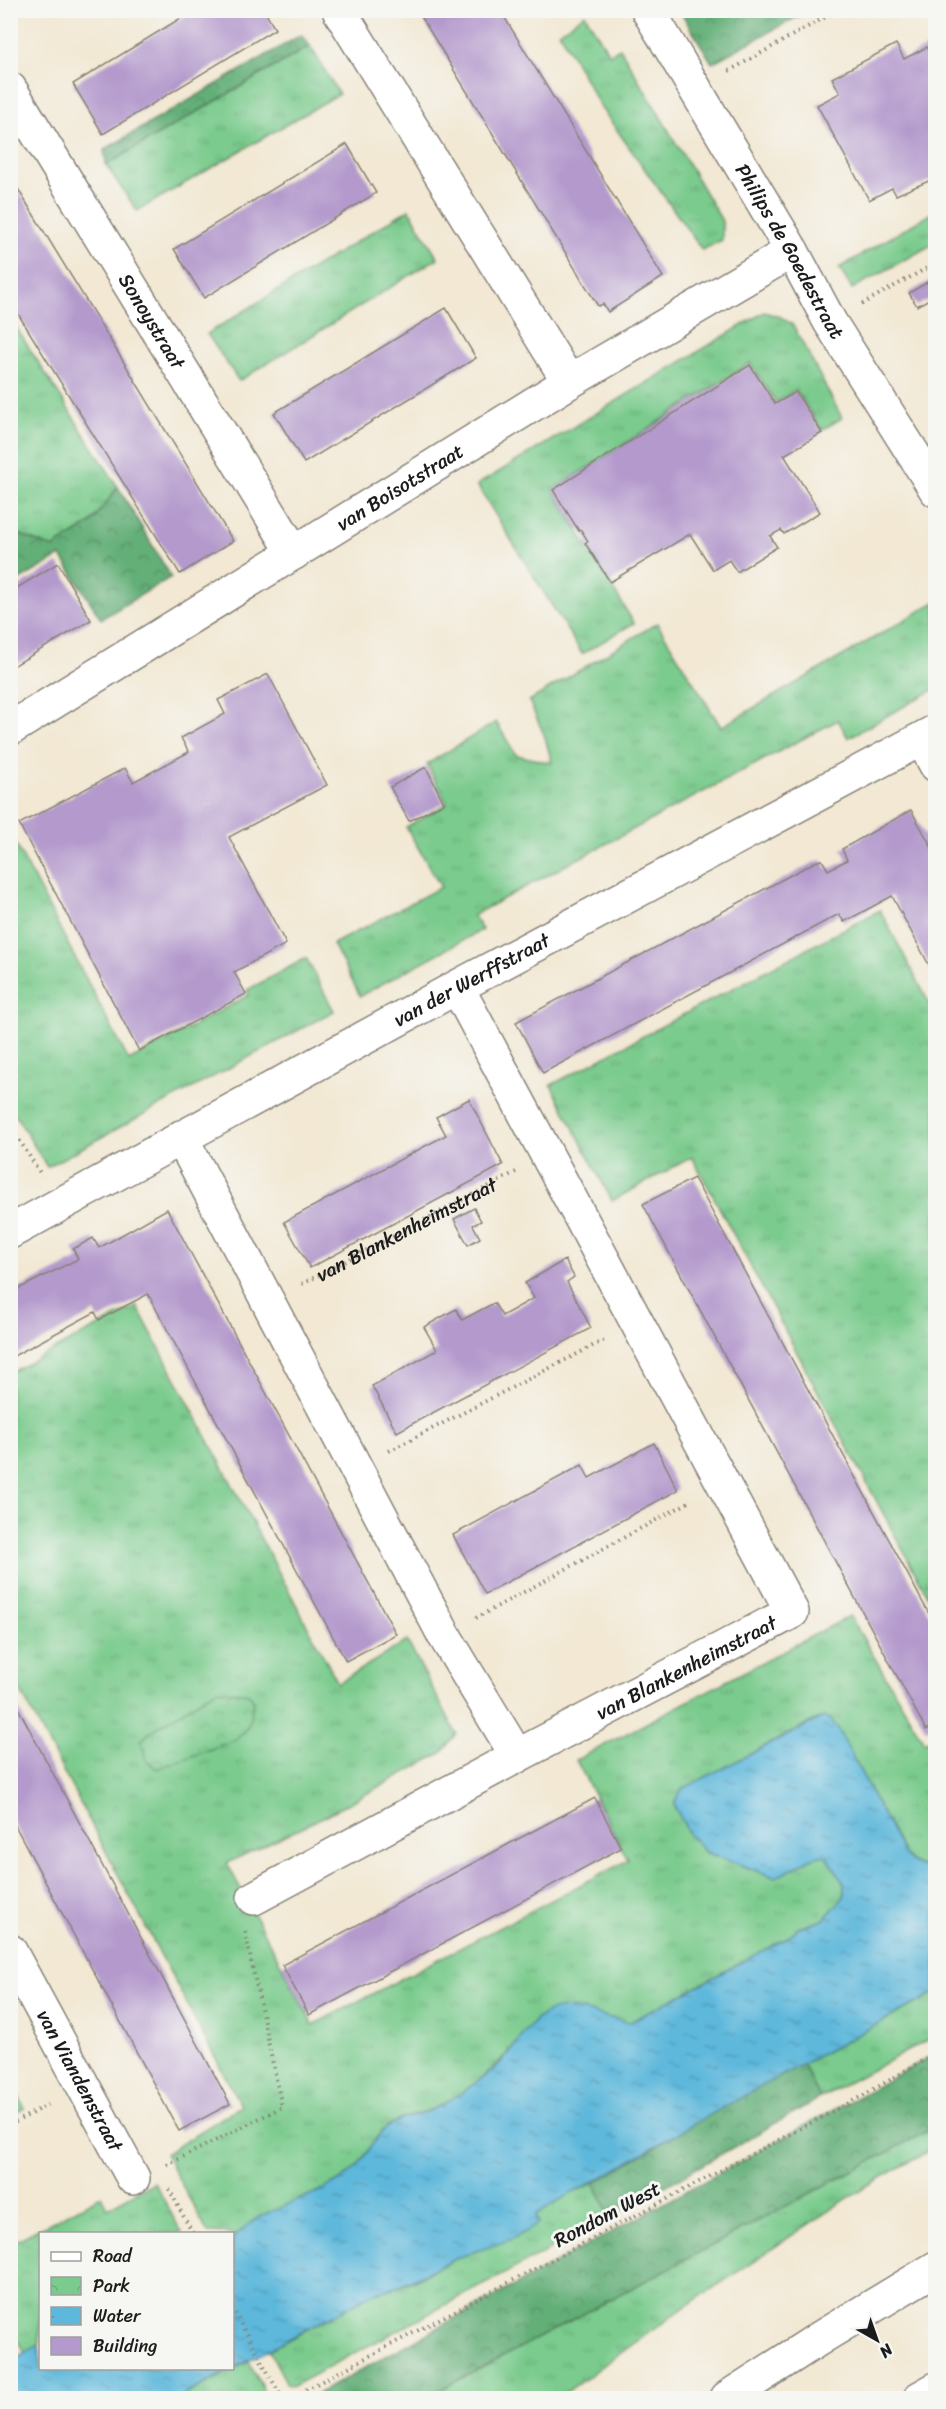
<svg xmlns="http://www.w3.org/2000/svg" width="946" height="2409" font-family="Sriracha,sans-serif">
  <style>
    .grass { fill: url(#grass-tufts); stroke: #4b7454; stroke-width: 1.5 }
    .forest { fill: url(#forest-crowns); stroke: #40664a; stroke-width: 1.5 }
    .park { fill: url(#park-crowns); stroke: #4b7454; stroke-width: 1.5 }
    .water { fill: url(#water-ripples); stroke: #3c6a7c; stroke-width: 1.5 }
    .building { fill: #b399cc }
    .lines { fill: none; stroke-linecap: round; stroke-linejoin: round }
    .minor-casing { stroke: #878278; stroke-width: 36 }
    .motorway-casing { stroke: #878278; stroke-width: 36 }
    .path { stroke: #878278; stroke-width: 4; stroke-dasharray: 1.5 4.5; stroke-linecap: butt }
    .minor { stroke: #fff; stroke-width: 33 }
    .motorway { stroke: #fff; stroke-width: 33 }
    .labels { text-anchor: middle; stroke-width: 6; stroke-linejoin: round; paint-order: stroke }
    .street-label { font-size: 20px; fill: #1c1c1c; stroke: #f6f6f2 }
  </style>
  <defs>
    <pattern id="grass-tufts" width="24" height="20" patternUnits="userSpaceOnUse" patternTransform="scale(1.5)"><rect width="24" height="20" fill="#7acb8d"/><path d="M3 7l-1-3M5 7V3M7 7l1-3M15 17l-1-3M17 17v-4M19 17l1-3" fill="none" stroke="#69ae79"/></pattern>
    <pattern id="forest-crowns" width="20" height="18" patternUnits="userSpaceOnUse" patternTransform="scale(1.5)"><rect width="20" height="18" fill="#63af78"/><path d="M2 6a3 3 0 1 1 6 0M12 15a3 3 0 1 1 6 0" fill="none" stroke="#518e62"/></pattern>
    <pattern id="park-crowns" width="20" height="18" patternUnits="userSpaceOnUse" patternTransform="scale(1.5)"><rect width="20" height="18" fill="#7acb8d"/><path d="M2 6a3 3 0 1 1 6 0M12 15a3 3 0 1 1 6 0" fill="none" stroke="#69ae79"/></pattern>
    <pattern id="water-ripples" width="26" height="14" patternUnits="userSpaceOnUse" patternTransform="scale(1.5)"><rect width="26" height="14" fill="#5db8db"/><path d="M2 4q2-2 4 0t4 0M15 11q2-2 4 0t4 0" fill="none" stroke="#4c95b1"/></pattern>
  </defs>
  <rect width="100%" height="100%" fill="#f6f6f2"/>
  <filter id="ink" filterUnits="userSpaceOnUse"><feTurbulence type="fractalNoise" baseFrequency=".0167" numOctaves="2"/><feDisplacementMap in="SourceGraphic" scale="12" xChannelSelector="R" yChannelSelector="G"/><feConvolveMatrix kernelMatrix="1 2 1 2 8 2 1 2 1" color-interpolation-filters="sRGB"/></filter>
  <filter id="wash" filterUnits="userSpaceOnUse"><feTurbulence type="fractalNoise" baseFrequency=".008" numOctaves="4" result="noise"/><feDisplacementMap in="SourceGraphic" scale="24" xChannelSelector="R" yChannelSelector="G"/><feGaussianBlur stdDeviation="1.35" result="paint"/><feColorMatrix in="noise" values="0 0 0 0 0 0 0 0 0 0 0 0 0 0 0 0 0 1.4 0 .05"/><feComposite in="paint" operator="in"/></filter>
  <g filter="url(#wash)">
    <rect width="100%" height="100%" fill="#f2e8d3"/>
    <g class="grass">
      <path d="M585 14 609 54 620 48 722 221V240L702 250 600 106 559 32Z"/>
      <path d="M310 46 339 94 137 211 106 165Z"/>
      <path d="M409 209 438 258 239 381 207 334Z"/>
      <path d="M935 211V243L852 289 839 268Z"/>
      <path d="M764 312 781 317 793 325 842 418 822 430 796 390 776 402 750 363 553 490 634 623 582 654 477 485Z"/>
      <path d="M10 318 118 487 91 523 53 548 11 531Z"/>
      <path d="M935 602V689L848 738 838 720 473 915 482 930 360 996 333 944 441 887 406 827 447 804 427 764 496 722 516 755 552 763 545 737 529 701 657 623 721 727Z"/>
      <path d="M10 833 129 1061 249 995 247 990 306 958 334 1011 47 1167 11 1108Z"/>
      <path d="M880 910 935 1014V1610L692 1157 612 1201 551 1085Z"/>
      <path d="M137 1306 338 1683 407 1641 457 1734 442 1753 327 1815 227 1863 313 2025 628 1860 576 1760 850 1616 924 1742 935 1737V1864C922 1869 915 1865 905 1856L837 1727 823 1717 817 1719 683 1789 675 1801V1807L689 1834 705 1852 773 1877C793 1873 807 1854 827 1856L844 1883V1897L823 1920 799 1928 785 1939 630 2022 617 2021 524 2033C499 2066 469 2094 430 2110 418 2115 403 2117 391 2124 371 2136 366 2164 344 2178 318 2195 289 2203 261 2216 251 2221 241 2231 233 2238L232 2234 208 2233 165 2154 241 2106 11 1673 10 1373Z"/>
      <path d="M935 1993V2036L820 2098 803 2064Z"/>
      <path d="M10 2081 25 2108 11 2115H10Z"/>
      <path d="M935 2127V2148L863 2188 685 2307 558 2398H425Z"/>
      <path d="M154 2182 182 2233 40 2234V2344L25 2353 11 2326 10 2244 101 2196 107 2208Z"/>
      <path d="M594 2183 611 2217 293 2386 287 2384 269 2350 374 2293 402 2286 459 2257 538 2224 535 2215 556 2200Z"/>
      <path d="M249 2361 267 2398H179Z"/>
    </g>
    <g class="forest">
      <path d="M680 11H808L712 63Z"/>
      <path d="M301 35 310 46 106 165 104 150Z"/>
      <path d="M118 487 171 577 101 619 61 556 11 585V531L53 548 91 523Z"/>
      <path d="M935 2054V2127L425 2398H310Z"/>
      <path d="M803 2064 820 2098 611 2217 594 2183 729 2103Z"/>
    </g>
    <path class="park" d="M217 1689 249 1694 254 1701 248 1726 235 1740 157 1769 146 1759 141 1741 150 1732Z"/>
    <path class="water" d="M823 1717 830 1719 837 1727 905 1856C915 1865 922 1869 935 1864V1993C827 2052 717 2108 611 2172 586 2187 559 2198 536 2215L538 2224C515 2242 487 2246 460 2257 428 2270 409 2285 374 2293L179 2398H11V2360L40 2344V2368H232L233 2238C241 2231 251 2221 261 2216 289 2203 318 2194 344 2178 366 2164 370 2138 391 2124 403 2117 420 2115 433 2109 456 2098 474 2084 494 2069 513 2054 528 2019 550 2011 574 2001 606 2020 630 2022L785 1939 799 1928 823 1920 844 1897V1883L827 1856C807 1854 793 1873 774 1877L705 1852 689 1834 675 1807V1801L682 1789Z"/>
    <g id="blocks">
      <g class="building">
        <path d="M194 10H264L275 29 103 134 73 84Z"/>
        <path d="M417 10H500L663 277 608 312 603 304 598 306Z"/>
        <path d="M896 44 904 59 927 47 936 63V178L896 195 892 188 869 200 817 105 840 93 832 78Z"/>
        <path d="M347 144 376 193 204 298 174 249Z"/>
        <path d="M10 176 233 541 180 574 10 301Z"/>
        <path d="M936 277V312L929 299 917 306 909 293Z"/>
        <path d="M446 308 476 358 304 463 274 413Z"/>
        <path d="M750 365 775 404 796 392 822 433 784 455 820 512 784 534 781 530 770 536 777 547 737 572 729 560 713 570 690 534 610 582 585 543 588 541 581 530 579 531 553 490Z"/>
        <path d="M58 563 91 620 10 668V592Z"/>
        <path d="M268 674 327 785 229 837 286 944 234 972 246 994 139 1051 19 824 125 768 133 782 189 752 181 738 225 714 218 700Z"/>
        <path d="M426 767 444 803 409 821 390 787Z"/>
        <path d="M911 810 936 855V978L892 896 844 922 839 914 543 1073 516 1022 815 862 822 860 828 870 847 860 842 849Z"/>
        <path d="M469 1099 503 1165 310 1268 284 1222 446 1135 436 1117Z"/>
        <path d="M694 1178 936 1627V1725L926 1730 643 1204Z"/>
        <path d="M474 1208 481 1221 473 1225 480 1238 468 1245 454 1219Z"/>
        <path d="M167 1209 396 1634 346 1661 148 1294 99 1320 95 1312 10 1358V1293L78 1259 73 1249 93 1238 99 1248Z"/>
        <path d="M565 1260 574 1277 567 1282 591 1328 397 1432 372 1386 437 1350 424 1327 456 1309 462 1320 494 1303 502 1316 534 1298 525 1283Z"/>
        <path d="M654 1443 678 1490 485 1594 453 1535 582 1465 589 1478Z"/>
        <path d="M10 1693 230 2104 179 2131 10 1816Z"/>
        <path d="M595 1798 621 1848 309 2015 282 1965Z"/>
      </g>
    </g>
  </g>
  <g filter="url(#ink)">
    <use href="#blocks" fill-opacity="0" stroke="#878278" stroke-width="1.5"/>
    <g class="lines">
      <defs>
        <g id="minor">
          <path d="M339 10 569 382"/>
          <path id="s2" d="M648 10 792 251 830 322 936 490"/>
          <path id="s3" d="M10 89 294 553"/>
          <path id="s4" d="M10 729 569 382 792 251"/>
          <path d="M922 739 936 765"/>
          <path d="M181 1137 444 1635 517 1756"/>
          <path id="s5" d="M10 1232 457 987 936 731"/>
          <path id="s6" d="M254 1898 517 1756 792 1612 457 987"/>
          <path id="s7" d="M10 1951 133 2178"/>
        </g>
        <g id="motorway">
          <path d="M727 2398 825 2335 936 2268"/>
          <path d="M920 2398 936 2389"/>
        </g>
      </defs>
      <use href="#minor" class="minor-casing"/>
      <use href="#motorway" class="motorway-casing"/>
      <g class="path">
        <path d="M729 71 838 10"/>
        <path d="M862 304 936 263"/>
        <path d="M10 1125 40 1173"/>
        <path id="s1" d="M302 1284 516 1172"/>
        <path d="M389 1451 604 1340"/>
        <path d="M476 1618 691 1501"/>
        <path d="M10 2125 51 2103"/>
        <path d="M167 2165 282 2107 245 1932"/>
        <path d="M169 2189 193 2234"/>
        <path d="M232 2308 282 2398"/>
        <path d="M290 2398 864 2095 936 2053"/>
      </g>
      <use href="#minor" class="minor"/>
      <use href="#motorway" class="motorway"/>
    </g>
  </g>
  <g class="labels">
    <g class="street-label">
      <text dy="7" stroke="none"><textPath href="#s2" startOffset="280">Philips de Goedestraat</textPath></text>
      <text dy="7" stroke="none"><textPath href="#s3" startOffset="272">Sonoystraat</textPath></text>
      <text dy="7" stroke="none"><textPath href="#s4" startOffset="459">van Boisotstraat</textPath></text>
      <text dy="7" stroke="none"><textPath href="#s5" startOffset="526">van der Werffstraat</textPath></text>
      <text dy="7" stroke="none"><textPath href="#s1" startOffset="118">van Blankenheimstraat</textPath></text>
      <text dy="7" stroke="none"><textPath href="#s6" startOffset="490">van Blankenheimstraat</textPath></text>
      <text dy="7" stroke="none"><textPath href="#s7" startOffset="147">van Viandenstraat</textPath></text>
      <text transform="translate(607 2214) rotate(-28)" y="7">Rondom West</text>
    </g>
  </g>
  <rect width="946" height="2409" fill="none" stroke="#f6f6f2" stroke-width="36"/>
  <rect x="39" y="2232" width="195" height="138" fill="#f6f6f2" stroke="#9f9f9c" stroke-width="1.5"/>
  <rect x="51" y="2252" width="30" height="9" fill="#ffffff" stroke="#9f9f9c" stroke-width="1.5"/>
  <text x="93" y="2262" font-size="18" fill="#1c1c1c">Road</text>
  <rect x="51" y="2277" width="30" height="18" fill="url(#park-crowns)" stroke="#9f9f9c" stroke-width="1.5"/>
  <text x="93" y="2292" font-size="18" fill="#1c1c1c">Park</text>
  <rect x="51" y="2307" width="30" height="18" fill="url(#water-ripples)" stroke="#9f9f9c" stroke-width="1.5"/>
  <text x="93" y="2322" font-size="18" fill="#1c1c1c">Water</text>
  <rect x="51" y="2337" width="30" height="18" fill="#b399cc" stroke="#9f9f9c" stroke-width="1.5"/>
  <text x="93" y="2352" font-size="18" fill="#1c1c1c">Building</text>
  <g transform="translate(877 2340) rotate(140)" stroke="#f6f6f2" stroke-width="4.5" paint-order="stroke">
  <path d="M0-4.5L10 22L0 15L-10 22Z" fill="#1c1c1c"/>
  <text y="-9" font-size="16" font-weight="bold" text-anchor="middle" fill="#1c1c1c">N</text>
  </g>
</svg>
